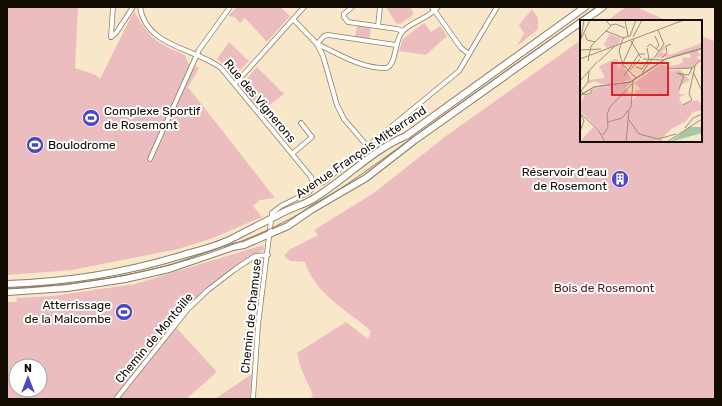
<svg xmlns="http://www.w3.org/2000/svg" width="722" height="406" font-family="Rubik,sans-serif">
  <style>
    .green { fill: #ecbdbf; fill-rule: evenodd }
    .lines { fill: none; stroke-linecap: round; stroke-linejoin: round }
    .street-casing { stroke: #8e7e63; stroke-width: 5.5 }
    .secondary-casing { stroke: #8e7e63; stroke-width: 8 }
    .street { stroke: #fff; stroke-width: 4 }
    .secondary { stroke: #fff; stroke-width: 6 }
    .tram { stroke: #8b7f6b; stroke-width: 1 }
    .labels { text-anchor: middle; stroke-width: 4; stroke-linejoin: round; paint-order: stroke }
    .street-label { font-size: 12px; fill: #120c03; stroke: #fff }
    .poi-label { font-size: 12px; fill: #120c03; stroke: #fff; text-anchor: start }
    .park-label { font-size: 12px; fill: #52151e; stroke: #fff }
    .inset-road { fill: none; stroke: #9d8f7a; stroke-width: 1 }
    .view { fill: #d62828; fill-opacity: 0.15; stroke: #d62828; stroke-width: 2 }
    .inset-edge { fill: none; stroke: #120c03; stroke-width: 2 }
  </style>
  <rect width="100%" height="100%" fill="#f9e7c9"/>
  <g class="green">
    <path d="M7 7H78L75 68 96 75 100 79 134 11C149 39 157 43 185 55L188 63 199 68 188 87 275 198 260 200 253 206 262 217 213 238 178 249 72 270 7 275Z"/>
    <path d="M237 7H280L290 16 267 42 245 18 240 23 235 17 228 16Z"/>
    <path d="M389 7H410L414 14 400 24 396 23 387 9Z"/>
    <path d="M626 7H636L668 21H607Z"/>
    <path d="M532 9 538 18V29L517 46 524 33 519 25Z"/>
    <path d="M424 23 431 32 440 26 447 36 426 55 399 51 403 39Z"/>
    <path d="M357 25 371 27 369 39 355 37Z"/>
    <path d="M714 32 715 399H310L313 395 300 366 297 353 346 322 368 339 371 331C348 311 314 293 305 262L290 261 284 256 289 250 318 235 314 230 374 193 446 136 581 40V141H701V36L714 41Z"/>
    <path d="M229 42 249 61 237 73H232L217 59Z"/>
    <path d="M257 67 284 94 262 111 244 89 245 81Z"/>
    <path d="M263 245 264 250C233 263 194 298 173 324L217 372 186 399H7V302H17L16 298 53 296 135 284ZM16 366H40V390H16Z"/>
    <path d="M252 374 250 399H215Z"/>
  </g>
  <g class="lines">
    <defs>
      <g id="street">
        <path d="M140 7C146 47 195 48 221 68L311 177 314 186"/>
        <path d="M352 7 344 14V17L348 22 397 29 403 31"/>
        <path d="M432 7 461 48 469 54"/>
        <path d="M293 19 317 44 323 56 337 105 344 119 368 147"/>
        <path d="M378 26 380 7"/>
        <path d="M111 37 116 33 133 7"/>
        <path d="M111 37 113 7"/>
        <path d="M396 45 328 35 324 36 317 44C340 54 361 69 387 68 397 62 394 42 402 32 412 21 428 19 438 7"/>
        <path d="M235 84 304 7"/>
        <path d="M292 154 312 137 301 123"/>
        <path d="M150 159 199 50 230 7"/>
        <path d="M116 399 188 309 208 290 234 270 255 256 268 255"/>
        <path d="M253 399 258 325 272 213 281 206 309 192 314 186 324 182 459 71 497 7"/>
      </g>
      <g id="secondary">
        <path d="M583 21 603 7"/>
        <path d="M7 284C68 282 125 273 183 255 200 250 219 246 235 237 250 229 265 222 280 214 291 208 303 205 313 199 345 180 372 150 406 136L585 7"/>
        <path d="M7 292 67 288 125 279 169 269 233 247 244 245 288 226 311 210 366 178 415 140 581 22"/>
      </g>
    </defs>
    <use href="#street" class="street-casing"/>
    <use href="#secondary" class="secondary-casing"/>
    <use href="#street" class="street"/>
    <use href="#secondary" class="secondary"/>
    <path class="tram" d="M7 289C98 285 187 267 270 229 323 204 369 169 416 135 476 92 536 50 596 7"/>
  </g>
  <defs>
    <symbol id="stadium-disc" viewBox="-11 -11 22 22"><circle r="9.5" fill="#4e48be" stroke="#fff"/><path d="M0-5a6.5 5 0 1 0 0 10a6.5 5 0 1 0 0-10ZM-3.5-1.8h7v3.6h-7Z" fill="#fff"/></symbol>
    <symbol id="building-disc" viewBox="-11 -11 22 22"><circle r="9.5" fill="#4e48be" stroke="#fff"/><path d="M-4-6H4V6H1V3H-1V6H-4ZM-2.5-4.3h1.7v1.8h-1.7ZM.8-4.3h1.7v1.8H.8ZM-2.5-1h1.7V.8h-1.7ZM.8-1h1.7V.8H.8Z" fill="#fff"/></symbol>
  </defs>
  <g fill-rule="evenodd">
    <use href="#stadium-disc" x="81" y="108" width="20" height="20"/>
    <use href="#stadium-disc" x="25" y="135" width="20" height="20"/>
    <use href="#building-disc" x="610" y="169" width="20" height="20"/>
    <use href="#stadium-disc" x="114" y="302" width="20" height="20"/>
  </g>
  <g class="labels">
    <g class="street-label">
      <text transform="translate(260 101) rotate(50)" y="4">Rue des Vignerons</text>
      <text transform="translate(361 152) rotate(-34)" y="4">Avenue François Mitterrand</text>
      <text transform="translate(251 316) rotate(-84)" y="4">Chemin de Chamuse</text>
      <text transform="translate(154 338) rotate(-50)" y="4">Chemin de Montoille</text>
    </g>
    <g class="poi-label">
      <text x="104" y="115">Complexe Sportif<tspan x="104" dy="14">de Rosemont</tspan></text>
      <text x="48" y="149">Boulodrome</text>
      <text x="607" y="176" text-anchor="end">Réservoir d'eau<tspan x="607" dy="14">de Rosemont</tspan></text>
      <text x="111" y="309" text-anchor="end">Atterrissage<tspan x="111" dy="14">de la Malcombe</tspan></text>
    </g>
    <g class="park-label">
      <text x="604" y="292">Bois de Rosemont</text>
    </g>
  </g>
  <g transform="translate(580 20)">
    <rect width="122" height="122" fill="#f9e7c9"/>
    <path d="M30 14 41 18 38 26 27 28 24 24ZM122 23V27L97 36 75 38 84 25 86 33 84 29 81 32 90 35ZM117 31 121 35 117 37 120 41 112 48H89V51L100 50 110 60 101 65 99 74H105L99 78 102 84 117 80 122 84V90L113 92 106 101 91 109 82 118 83 122H0L13 107 23 114 1 92 0 77 2 76 1 83 4 76 10 74 12 69 52 62 45 68 49 72 46 75 51 72 52 84V80L56 77 55 71 61 69 54 63 81 44 87 46 97 45 103 42 102 37 111 38 109 33ZM35 39H38V49L42 44 52 60 25 65 14 61 9 64 8 60 25 58 19 46Z" fill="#ecbdbf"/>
    <path d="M109 107H122V113L90 122Z" fill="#a6c8a6"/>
    <path class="inset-road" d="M45 0 48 16M31 5 36 4 45 8M26 11 44 18M5 14 7 20 15 22M50 16 43 18 39 31 43 45 56 58M50 16 56 0M75 16 79 25 76 29M53 17 62 0M1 19 4 0M0 21 10 0M51 21 61 38M67 27 70 24 79 31M0 30 21 29M74 38 84 24 78 10M82 38 87 33 86 26 91 24M0 39 104 0M63 39 84 40M8 41 11 26 31 6 25 0M18 42 34 27M43 43 54 19M56 47 62 49 69 39 67 28M87 49 112 48 122 39M50 50 60 39M9 51 8 62 1 71 4 75 11 73V70M113 52 122 71M62 53 73 38M44 56 59 34H65M0 61 17 42M99 69 104 56 97 53 109 55 112 48M0 75 14 67 50 62 85 39 122 28M0 76 14 67 51 62 86 39 122 29M103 85 112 80 109 74 115 46M0 93 19 111 25 122M1 95 4 101 1 109M49 100 59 114 78 119 96 114M28 102 42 98 51 87 53 61M105 108 113 98 122 94M23 115 28 107 27 94 30 87 53 63M46 122 49 91M87 122 122 99"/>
    <path class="view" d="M32 43H88V75H32Z"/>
    <rect width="122" height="122" class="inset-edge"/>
  </g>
  <rect width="722" height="406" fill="none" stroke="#120c03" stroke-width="16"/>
  <g transform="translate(28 378)"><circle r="19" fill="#ffffff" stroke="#a09e9a"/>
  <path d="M0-3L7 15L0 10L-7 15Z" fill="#4e48be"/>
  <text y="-6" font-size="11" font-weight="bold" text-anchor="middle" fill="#120c03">N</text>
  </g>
</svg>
